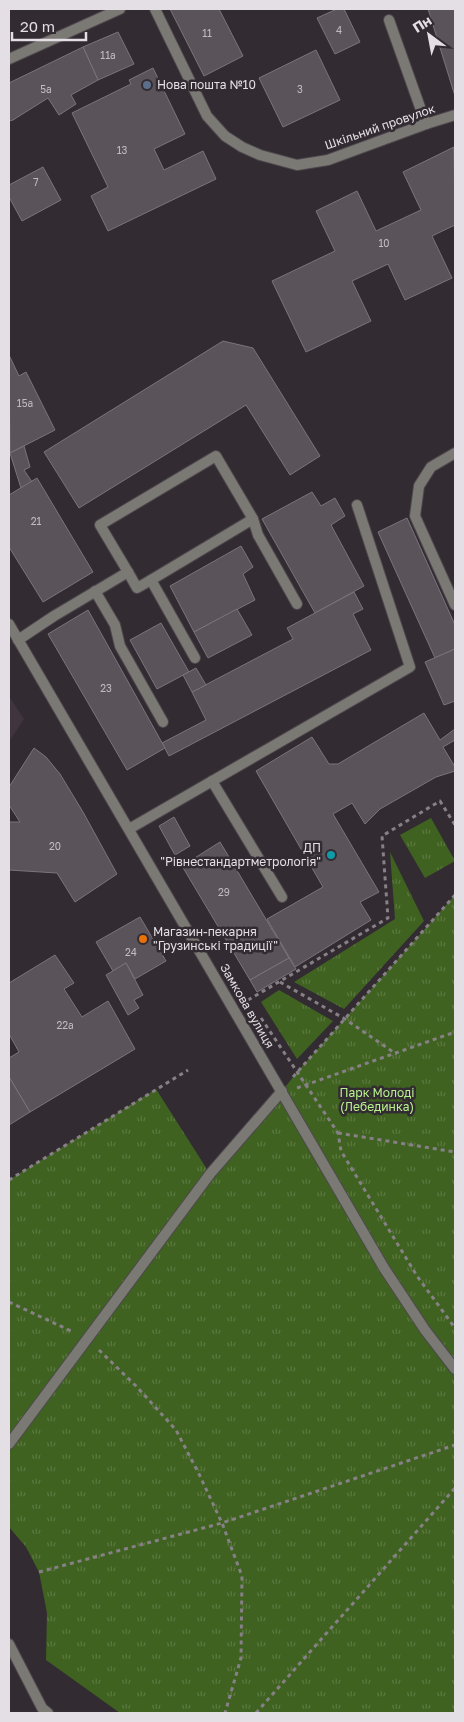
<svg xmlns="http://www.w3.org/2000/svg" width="464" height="1722" font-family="'Golos Text',sans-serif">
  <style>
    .built { fill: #3f343f }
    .grass { fill: url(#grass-tufts) }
    .building { fill: #5a535a; stroke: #7c747c }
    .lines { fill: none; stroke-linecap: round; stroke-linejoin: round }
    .service-casing { stroke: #4e484e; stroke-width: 12 }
    .minor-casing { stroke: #4e484e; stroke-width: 12 }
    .path { stroke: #878187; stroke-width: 3; stroke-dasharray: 4 4; stroke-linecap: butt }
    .service { stroke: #7b7974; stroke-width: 10 }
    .minor { stroke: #7b7974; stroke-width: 10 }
    .service-dot { fill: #5c6f8a; stroke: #322b32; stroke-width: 2 }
    .culture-dot { fill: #0f9aa8; stroke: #322b32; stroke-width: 2 }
    .food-dot { fill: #e8710a; stroke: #322b32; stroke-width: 2 }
    .labels { text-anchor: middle; stroke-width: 5; stroke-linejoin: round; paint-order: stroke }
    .number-label { font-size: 10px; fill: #c2bcc2 }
    .poi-label { font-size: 12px; fill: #e4dfe4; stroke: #322b32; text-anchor: start }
    .street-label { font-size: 12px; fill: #e4dfe4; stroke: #322b32 }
    .park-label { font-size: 12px; fill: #b8f08e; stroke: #322b32 }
  </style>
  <defs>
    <pattern id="grass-tufts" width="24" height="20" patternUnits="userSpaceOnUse" patternTransform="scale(1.25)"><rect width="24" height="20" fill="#3f6220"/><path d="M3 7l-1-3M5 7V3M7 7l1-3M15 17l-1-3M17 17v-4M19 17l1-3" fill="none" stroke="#5b7840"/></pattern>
  </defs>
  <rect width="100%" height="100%" fill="#322b32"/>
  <path class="built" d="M9 696 24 719 9 742Z"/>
  <g class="grass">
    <path d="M431 818 455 861 425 878 400 835Z"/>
    <path d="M390 852 424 921 344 1009 294 982 395 919Z"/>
    <path d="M455 895V1713H120L46 1660 47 1613 39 1572 26 1547 9 1527V1180L156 1089 210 1174 282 1091 298 1071Z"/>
    <path d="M279 990 333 1021 297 1059 261 1002Z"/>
  </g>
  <g class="building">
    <path d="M170 9H219L243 56 204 76Z"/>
    <path d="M337 9H344L360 42 335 54 317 18Z"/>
    <path d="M428 9H455V96Z"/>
    <path d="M118 32 134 64 98 80 83 47Z"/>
    <path d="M83 47 98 80 71 95 76 104 59 115 48 98 13 120 9 121V83Z"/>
    <path d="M316 50 340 100 283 127 259 78Z"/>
    <path d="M153 68 185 134 154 149 164 170 203 151 216 179 108 231 91 196 108 187 72 113 131 84 129 80Z"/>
    <path d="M454 147 455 225 432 236 452 278 405 300 388 264 352 281 371 321 306 352 272 281 335 251 316 211 357 191 376 231 421 210 403 172Z"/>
    <path d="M43 167 61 200 22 221 9 197V185Z"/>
    <path d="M223 341 253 348 320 456 290 475 246 405 79 508 44 452Z"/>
    <path d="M9 355 19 376 26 372 55 430 10 453Z"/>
    <path d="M24 446 30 467 24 470 32 482 21 488 10 453Z"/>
    <path d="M37 478 93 572 43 602 9 547V495Z"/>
    <path d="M312 492 321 506 335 498 345 516 331 525 364 586 315 613 262 519Z"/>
    <path d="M407 518 455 625V649L435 658 378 532Z"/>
    <path d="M241 546 253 567 243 574 255 600 194 632 170 586Z"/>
    <path d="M354 592 363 609 353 614 371 650 169 756 162 743 206 720 192 692 293 639 287 628Z"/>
    <path d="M237 609 252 635 208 658 194 632Z"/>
    <path d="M88 610 165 748 127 770 48 634Z"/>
    <path d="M161 623 189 672 157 689 130 640Z"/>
    <path d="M455 649V701L444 705 425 662Z"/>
    <path d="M196 668 206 685 192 692 183 675Z"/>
    <path d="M424 713 440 740 455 729V740L443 747 455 767V771L436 777 380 809 365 824 352 803 333 814 379 892 360 902 371 920 295 967 267 919 323 887 256 771 312 737 329 764H338Z"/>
    <path d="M34 748 46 757 60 774 83 812 117 874 75 902 57 873 9 870V822H20L9 805V787Z"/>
    <path d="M174 817 190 846 175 855 159 826Z"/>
    <path d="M220 842 289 958 250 980 182 866Z"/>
    <path d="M140 917 166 961 135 979 126 963 113 971 96 942Z"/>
    <path d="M55 955 74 983 64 989 82 1017 108 1001 135 1049 30 1112 9 1077V1058L19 1052 9 1034V983Z"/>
    <path d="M289 958 296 969 257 992 250 980Z"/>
    <path d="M126 963 143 995 134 1000 139 1008 128 1015 106 975Z"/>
    <path d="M9 1077 30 1112 9 1125Z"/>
  </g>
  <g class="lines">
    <defs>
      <g id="service">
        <path d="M389 20 426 124"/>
        <path d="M455 453 431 467 419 486 415 516 455 605"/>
        <path d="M253 519 258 535 297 604"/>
        <path d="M128 572 137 588 151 580"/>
        <path d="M95 591 115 625 120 646 163 722"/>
        <path d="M18 640 54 616 128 572 100 525 216 456 253 519 151 580 195 658"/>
        <path d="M212 781 282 897"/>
        <path d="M129 829 410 667 357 505"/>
        <path d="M9 1444 210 1174 282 1091"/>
        <path d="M9 1644 42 1708 48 1713"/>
      </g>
      <g id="minor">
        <path d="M155 9 207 116 225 136 242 147 260 155 297 165 328 160 426 124 455 115"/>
        <path d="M9 59 120 9"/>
        <path d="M9 624 384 1268 425 1330 455 1369"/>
      </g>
    </defs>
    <use href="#service" class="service-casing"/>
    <use href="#minor" class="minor-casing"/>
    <g class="path">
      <path d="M280 982 345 1019 396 1054"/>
      <path d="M248 1000 388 918 382 836 440 801 455 825"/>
      <path d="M261 1018 338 1133 341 1151 417 1276 455 1328"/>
      <path d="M293 1077 455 895"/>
      <path d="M297 1088 455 1032"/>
      <path d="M338 1133 455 1152"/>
      <path d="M9 1180 188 1070"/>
      <path d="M9 1302 71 1331"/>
      <path d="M99 1350 137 1387 176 1430 199 1474 222 1523 242 1576 241 1658 225 1713"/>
      <path d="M39 1572 222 1523 455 1445"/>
      <path d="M256 1713 455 1488"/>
    </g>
    <use href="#service" class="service"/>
    <use href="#minor" class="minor"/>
  </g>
  <circle class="service-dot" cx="147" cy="85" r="5"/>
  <circle class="culture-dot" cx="331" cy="855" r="5"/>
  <circle class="food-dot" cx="143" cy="939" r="5"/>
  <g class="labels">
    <g class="number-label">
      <text x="339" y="34">4</text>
      <text x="207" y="37">11</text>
      <text x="108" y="59">11а</text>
      <text x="46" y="93">5а</text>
      <text x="300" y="93">3</text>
      <text x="122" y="154">13</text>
      <text x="36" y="186">7</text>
      <text x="384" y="247">10</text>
      <text x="25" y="407">15а</text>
      <text x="36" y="525">21</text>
      <text x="106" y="692">23</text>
      <text x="55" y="850">20</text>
      <text x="224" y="896">29</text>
      <text x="131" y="956">24</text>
      <text x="65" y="1029">22а</text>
    </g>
    <g class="poi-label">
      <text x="157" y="89">Нова пошта №10</text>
      <text x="321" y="852" text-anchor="end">ДП<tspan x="321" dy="14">"Рівнестандартметрологія"</tspan></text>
      <text x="153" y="936">Магазин-пекарня<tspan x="153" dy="14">"Грузинські традиції"</tspan></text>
    </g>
    <g class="street-label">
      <text transform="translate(380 127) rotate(-19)" y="4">Шкільний провулок</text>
      <text transform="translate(247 1006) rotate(60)" y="4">Замкова вулиця</text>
    </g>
    <g class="park-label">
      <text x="377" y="1097">Парк Молоді<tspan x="377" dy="14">(Лебединка)</tspan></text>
    </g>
  </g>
  <rect width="464" height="1722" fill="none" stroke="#e4dfe4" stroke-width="20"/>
  <g transform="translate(429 35) rotate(328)" stroke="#322b32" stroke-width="4" paint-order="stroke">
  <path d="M0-4L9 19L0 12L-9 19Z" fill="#e4dfe4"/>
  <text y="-8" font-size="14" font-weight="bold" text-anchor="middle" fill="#e4dfe4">Пн</text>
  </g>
  <path d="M12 32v8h74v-8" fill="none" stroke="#e4dfe4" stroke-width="2.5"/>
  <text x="20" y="32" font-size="15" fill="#e4dfe4" stroke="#322b32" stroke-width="4" paint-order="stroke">20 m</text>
</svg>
